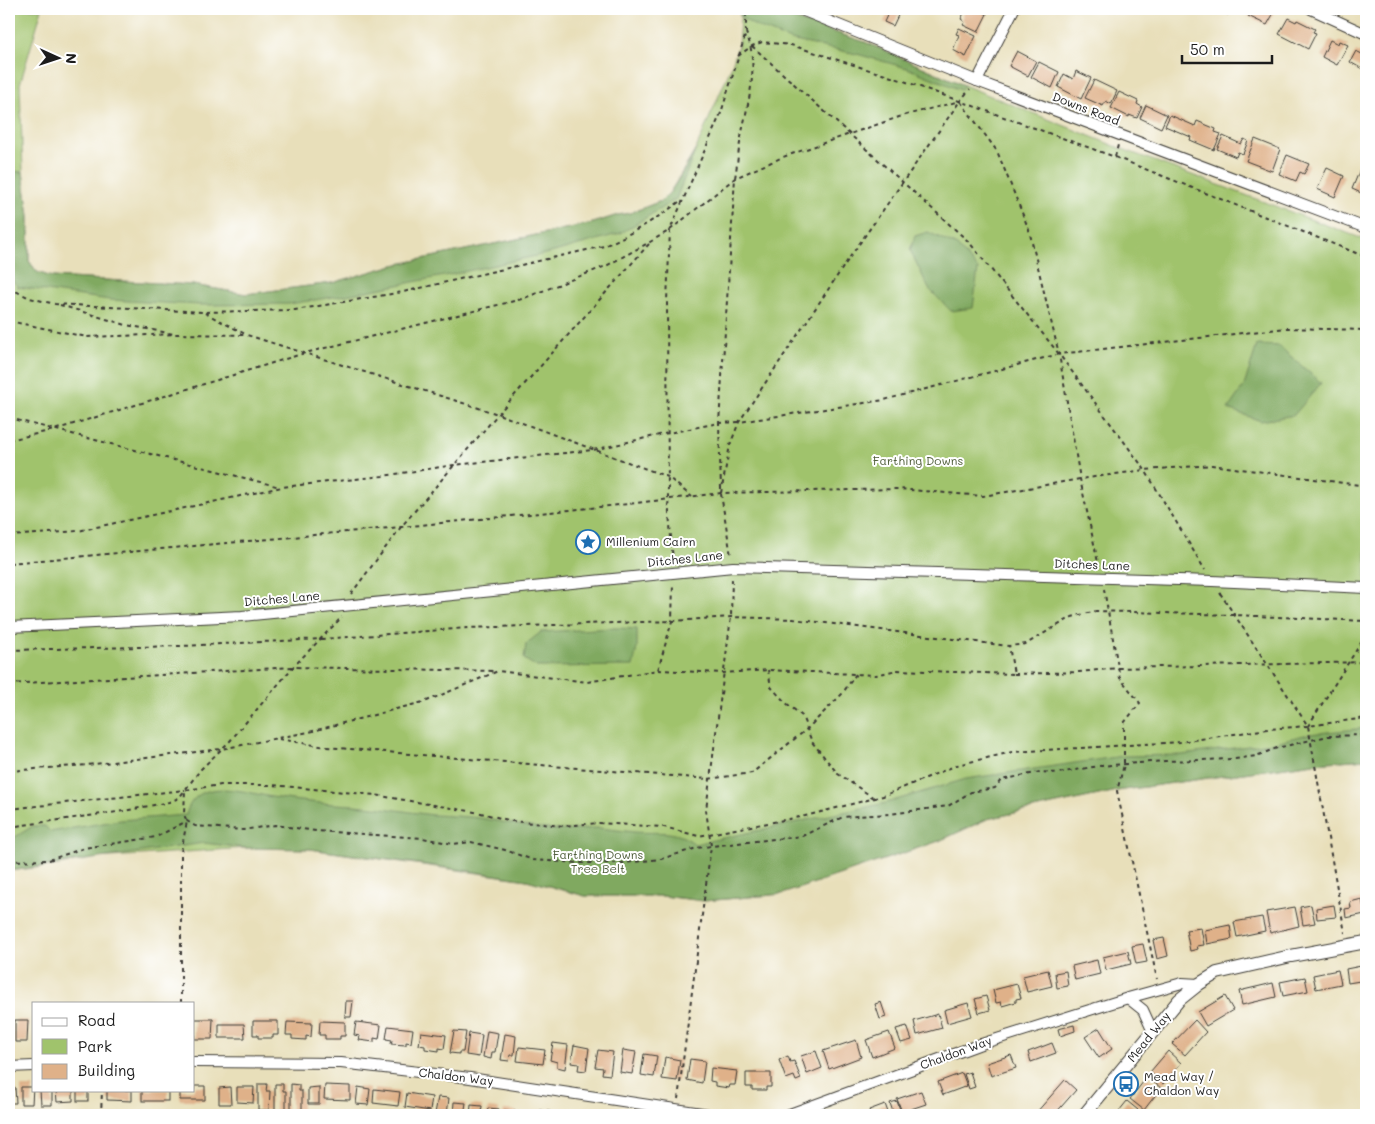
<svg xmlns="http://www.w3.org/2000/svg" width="1375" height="1124" font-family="Mali,sans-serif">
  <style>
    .green { fill: #a0c36c; stroke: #5e7044 }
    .forest { fill: #80a960; stroke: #4e623e }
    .building { fill: #dfb189 }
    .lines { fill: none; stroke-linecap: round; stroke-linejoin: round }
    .minor-casing { stroke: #3b3934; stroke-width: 12 }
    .tertiary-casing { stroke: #3b3934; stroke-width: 14 }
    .path { stroke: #3b3934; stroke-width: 2; stroke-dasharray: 4 4; stroke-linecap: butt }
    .minor { stroke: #fff; stroke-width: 10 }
    .tertiary { stroke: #fff; stroke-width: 12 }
    .labels { text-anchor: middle; stroke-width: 4; stroke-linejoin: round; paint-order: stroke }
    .street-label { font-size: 12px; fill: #1c1c1c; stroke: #fff }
    .park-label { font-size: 12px; fill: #515f3c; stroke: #fff }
    .poi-label { font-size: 12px; fill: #1c1c1c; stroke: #fff; text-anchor: start }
  </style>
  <rect width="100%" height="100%" fill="#fff"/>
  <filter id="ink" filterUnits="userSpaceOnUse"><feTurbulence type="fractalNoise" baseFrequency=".02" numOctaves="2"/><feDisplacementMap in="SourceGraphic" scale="10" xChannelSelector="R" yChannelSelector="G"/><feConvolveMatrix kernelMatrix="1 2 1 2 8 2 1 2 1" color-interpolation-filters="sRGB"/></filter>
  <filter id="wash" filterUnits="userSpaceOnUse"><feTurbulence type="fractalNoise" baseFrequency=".0096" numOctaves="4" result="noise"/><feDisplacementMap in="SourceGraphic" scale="20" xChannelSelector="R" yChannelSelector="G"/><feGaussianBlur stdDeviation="1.12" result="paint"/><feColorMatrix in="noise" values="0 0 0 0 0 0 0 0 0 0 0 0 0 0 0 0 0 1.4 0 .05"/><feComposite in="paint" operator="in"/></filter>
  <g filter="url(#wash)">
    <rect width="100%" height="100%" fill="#e8dfba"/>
    <path class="green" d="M9 9H42L20 84 23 172 29 216V261L37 272 52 277 193 285 246 294 332 283 394 265 593 223 618 215 630 213 661 201 670 192 696 149 732 65 738 46 741 9H763L865 42 971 88 1117 147 1366 240V759L1314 763 1117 791 987 819 939 841 782 894 704 901 663 896H585L527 880 310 849 246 848 96 858 59 865 9 871Z"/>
    <g class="forest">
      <path d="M740 9H763L865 42 964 85 961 90 907 68 857 54 790 40 755 26 740 17Z"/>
      <path d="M696 149 676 199 621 233 554 252 449 275 346 295 289 304 201 305 110 300 18 287 9 276V210L12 203 9 191V171L23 172 29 216V261L37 272 52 277 193 285 246 294 332 283 394 265 593 223 618 215 630 213 661 201 670 192 680 177Z"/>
      <path d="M928 232 957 246 978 269 973 308 951 311 929 289 910 250 915 236Z"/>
      <path d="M1257 345 1279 346 1321 383 1294 415 1261 421 1228 409 1244 386Z"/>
      <path d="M616 628 637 629V648L633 666 537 667 524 659 526 644 541 632Z"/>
      <path d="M1366 728V759L1314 763 1117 791 987 819 939 841 782 894 704 901 663 896H585L527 880 450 868 310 849 246 848 204 843 9 871V840L12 839 33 826H45L50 832 121 820 186 815C196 773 249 794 278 798 304 802 329 804 354 805 381 807 407 812 433 815 448 816 464 816 479 818 506 822 534 829 561 830 574 831 587 828 599 828 611 829 622 831 634 832 658 834 674 828 695 844L886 803 966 779 1123 756 1182 755 1271 743 1309 734Z"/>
    </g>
    <g id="blocks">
      <g class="building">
        <path d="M890 9H901L893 26 884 22Z"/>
        <path d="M966 9H977L987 14 978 32 963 25 965 22 961 19Z"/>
        <path d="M1215 9H1232L1228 15Z"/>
        <path d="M1252 9H1271L1275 11 1267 25 1248 16Z"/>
        <path d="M1288 18 1296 22 1297 20 1315 29 1313 32 1316 33 1308 49 1279 34Z"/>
        <path d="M959 28 976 36 966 57 953 50 959 35 956 34Z"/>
        <path d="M1330 40 1338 44 1339 41 1348 45 1337 65 1322 57Z"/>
        <path d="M1017 51 1036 61 1028 76 1009 66Z"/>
        <path d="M1356 51 1366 56V71L1350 62Z"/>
        <path d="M1039 62 1059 72 1052 88 1031 77Z"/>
        <path d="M1076 71 1091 78 1081 99 1058 87 1064 74 1073 79Z"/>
        <path d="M1094 80 1117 91 1111 104 1106 101 1103 106 1085 98Z"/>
        <path d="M1119 92 1138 101 1137 104 1142 107 1137 118 1129 115V117L1111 108Z"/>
        <path d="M1146 105 1167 115 1161 128 1140 118Z"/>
        <path d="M1170 115 1195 126 1197 121 1216 129 1215 132 1221 134 1214 150 1190 140 1191 137 1165 126Z"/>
        <path d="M1223 136 1241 144 1244 139 1248 141 1243 154 1238 152 1236 157 1217 149Z"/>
        <path d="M1255 139 1280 149 1272 171 1246 161Z"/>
        <path d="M1287 155 1309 164 1304 174 1300 172 1296 181 1279 174Z"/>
        <path d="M1361 167 1366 169V195L1352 189Z"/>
        <path d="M1327 168 1344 176 1335 197 1317 189Z"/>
        <path d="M1362 899 1365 914 1346 918 1345 909 1351 908 1350 902Z"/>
        <path d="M1311 905 1315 923 1303 925 1300 907Z"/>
        <path d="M1334 905 1336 917 1317 919 1316 908Z"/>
        <path d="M1295 907 1299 926 1270 933 1266 912Z"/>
        <path d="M1262 917 1265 931 1237 937 1234 922Z"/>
        <path d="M1230 925 1232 939 1207 944 1205 930Z"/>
        <path d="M1201 928 1204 945 1197 946 1198 949 1190 951 1186 930Z"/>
        <path d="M1164 938 1168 956 1157 959 1153 940Z"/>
        <path d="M1143 944 1147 962 1136 964 1132 946Z"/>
        <path d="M1128 951 1131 964 1106 970 1103 957Z"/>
        <path d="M1097 960 1100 974 1075 980 1072 966Z"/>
        <path d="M1366 965V980L1348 983 1346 969Z"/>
        <path d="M1048 970 1052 986 1027 992 1023 976Z"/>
        <path d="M1338 970 1341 984 1316 989 1313 975Z"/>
        <path d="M1066 971 1068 986 1057 988 1055 973Z"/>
        <path d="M1305 977 1308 991 1283 996 1280 982Z"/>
        <path d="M1273 983 1276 997 1242 1005 1239 991Z"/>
        <path d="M1017 984 1021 998 1016 999V1002L1002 1006 1001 1002 996 1003 993 990Z"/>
        <path d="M986 996 990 1010 979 1013 975 999Z"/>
        <path d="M1225 996 1233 1010 1206 1026 1198 1012Z"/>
        <path d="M346 1001H353L351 1017H345Z"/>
        <path d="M881 1002 886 1017 880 1019 875 1004Z"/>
        <path d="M968 1003 972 1016 947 1023 944 1010Z"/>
        <path d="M938 1014 942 1028 917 1035 914 1021Z"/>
        <path d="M194 1019H213L212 1039H194Z"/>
        <path d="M15 1020H28L27 1042H15Z"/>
        <path d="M1195 1020 1206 1032 1185 1055 1172 1044Z"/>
        <path d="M253 1021H278V1035H273V1038H258V1035H253Z"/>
        <path d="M320 1021 345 1022V1036H340V1039H325V1035H319Z"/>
        <path d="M287 1022 312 1023 311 1037 306 1036V1040L292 1039V1035H286Z"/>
        <path d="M356 1022 381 1025 379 1039 374 1038V1042L359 1040 360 1036 354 1035Z"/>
        <path d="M219 1024H244L245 1038H219Z"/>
        <path d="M1074 1025 1075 1031 1060 1036 1058 1029Z"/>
        <path d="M388 1026 413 1029 411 1043 406 1042V1045L391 1044 392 1040 386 1039Z"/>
        <path d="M907 1026 912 1040 901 1043 896 1029Z"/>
        <path d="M1099 1028 1112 1049 1099 1058 1085 1037Z"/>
        <path d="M454 1031 466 1032 463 1052H459V1054L450 1053Z"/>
        <path d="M487 1031 498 1033 495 1052H492L491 1059 483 1057Z"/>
        <path d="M421 1032 446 1035 444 1049 439 1048V1051L425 1049V1046L419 1045Z"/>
        <path d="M889 1032 895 1048 872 1057 866 1040Z"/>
        <path d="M469 1033 482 1035 479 1057 466 1055Z"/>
        <path d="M505 1034 516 1036 514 1055H510L509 1061 501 1060Z"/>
        <path d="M856 1040 861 1057 829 1069 823 1051Z"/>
        <path d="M553 1043 568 1045 565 1069 557 1067V1062L550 1060Z"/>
        <path d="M1052 1043 1056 1053 1031 1062 1028 1052Z"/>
        <path d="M574 1045 589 1048 586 1071 578 1070 579 1064 571 1063Z"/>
        <path d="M519 1047 545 1050 543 1064 517 1061Z"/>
        <path d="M598 1050 613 1052 610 1075 602 1074 603 1068 595 1067Z"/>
        <path d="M623 1050 636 1052 632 1074 620 1072Z"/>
        <path d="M816 1051 822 1068 807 1074 801 1056Z"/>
        <path d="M1168 1051 1181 1063 1163 1084 1150 1072Z"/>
        <path d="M644 1054 657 1056 654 1077 641 1075Z"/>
        <path d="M1011 1055 1016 1068 991 1076 987 1063Z"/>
        <path d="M788 1056 790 1062 794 1061 801 1079 796 1081 794 1076 786 1079 779 1060Z"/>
        <path d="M665 1057 680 1060 677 1081 662 1079Z"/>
        <path d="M690 1059 705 1061 702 1083 687 1080Z"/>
        <path d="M711 1068 737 1071 735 1085H730L729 1088 715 1086V1082L710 1081Z"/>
        <path d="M970 1072 975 1087 969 1089 964 1074Z"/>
        <path d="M746 1073H771V1087H766V1090H752V1087H746Z"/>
        <path d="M962 1073 967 1086 943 1095 938 1082Z"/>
        <path d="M1147 1077 1161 1088 1144 1110 1130 1099Z"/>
        <path d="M1065 1080 1076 1090 1054 1115H1037L1035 1114Z"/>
        <path d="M258 1084H267L266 1091H270L269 1110H258Z"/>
        <path d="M275 1084H283V1091H286V1111H275Z"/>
        <path d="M291 1084 299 1085V1091H302V1111H291Z"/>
        <path d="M325 1085 350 1086V1100L324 1099Z"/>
        <path d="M194 1086H205V1100H180V1090H194Z"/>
        <path d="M15 1087 16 1103H9V1088Z"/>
        <path d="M21 1087H33L32 1104H21Z"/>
        <path d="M230 1087 231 1104H219V1088Z"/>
        <path d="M237 1087H254L253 1103 237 1102Z"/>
        <path d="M319 1087V1104H308V1088Z"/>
        <path d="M358 1087 370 1089 368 1105 356 1104Z"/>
        <path d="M374 1089 400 1092 398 1106 373 1103Z"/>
        <path d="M40 1090H52V1105H41Z"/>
        <path d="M56 1090H73V1101L57 1102Z"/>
        <rect x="77" y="1090" width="11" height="11"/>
        <path d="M107 1090H132V1101L107 1100Z"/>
        <rect x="142" y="1090" width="26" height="11"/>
        <path d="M921 1091 926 1104 902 1112 897 1099Z"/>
        <path d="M407 1093 432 1097 430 1111 405 1107Z"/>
        <path d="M438 1097 449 1098 447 1115 435 1114Z"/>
        <path d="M897 1101 902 1115H894L890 1103Z"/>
        <path d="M1127 1101 1138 1110 1134 1115H1124L1119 1111Z"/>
        <path d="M454 1102 466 1103 464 1115H453Z"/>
        <path d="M885 1104 889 1115H871L869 1110Z"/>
        <path d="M471 1105 482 1106 481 1115H470Z"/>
        <path d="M488 1108 499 1109 498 1115H487Z"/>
        <path d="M504 1110 516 1111 515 1115H503Z"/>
        <path d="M539 1110 564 1113V1115H538Z"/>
      </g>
    </g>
  </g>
  <g filter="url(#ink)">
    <use href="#blocks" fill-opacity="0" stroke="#3b3934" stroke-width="1"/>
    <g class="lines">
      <defs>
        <g id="minor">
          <path d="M799 9 977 81 1366 228"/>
          <path d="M1311 9 1366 34"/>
          <path d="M977 81 1014 9"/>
          <path d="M9 627 242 616 733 567 1212 581 1366 588"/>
          <path d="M1128 998 1143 1010 1153 1032"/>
          <path d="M194 1062 341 1063 470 1078 715 1115"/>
          <path d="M9 1067 34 1066"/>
          <path d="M787 1115 978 1045 1128 998 1182 983 1199 984"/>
        </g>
        <path id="tertiary" d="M1084 1115 1179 1000 1199 984 1217 973 1291 956 1366 942"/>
      </defs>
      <use href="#minor" class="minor-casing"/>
      <use href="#tertiary" class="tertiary-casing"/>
      <g class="path">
        <path d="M9 14 10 9"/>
        <path d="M752 46 969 242 1059 354 1145 470 1205 570"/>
        <path d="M738 56 752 46 762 42 791 45 901 80 1115 157 1366 257"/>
        <path d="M1115 157 1118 145"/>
        <path d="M9 288 30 298 55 304 203 312 295 310 403 292 604 246C631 234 655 220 679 202"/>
        <path d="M60 305 126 325 174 334"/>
        <path d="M205 313 247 335 498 414 668 477 692 497"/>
        <path d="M9 321 87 337 179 334 245 335"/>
        <path d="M9 418 280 487"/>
        <path d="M9 440 54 430 305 353 522 299 606 266 650 242 670 230 735 178 783 157 902 116 960 101 970 89"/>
        <path d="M721 489 719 423 735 178C737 166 738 154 740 143 746 107 761 68 746 33"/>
        <path d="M721 493 730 445 739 422 850 257 960 101 997 151 1029 230 1059 354 1080 479 1099 567"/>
        <path d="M721 494 731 556"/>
        <path d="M9 536 78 531 282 487 383 476 454 465 593 450 668 433 719 423 739 422 884 400 1059 354 1287 328 1366 330"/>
        <path d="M673 562 668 500 667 301 670 230 721 113 746 33V9"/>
        <path d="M9 563 401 527 619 505 721 493 898 489 983 496 1080 479 1145 470 1212 465 1366 486"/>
        <path d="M1104 589 1120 678 1140 703 1124 723V765L1117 791 1157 979"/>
        <path d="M1220 593 1308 726 1345 933"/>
        <path d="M351 594 401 527 498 414 649 244"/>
        <path d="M9 650 182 646 322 639 468 628 672 621 731 617 793 619 1009 646 1026 644 1072 617 1096 611 1234 615 1366 621"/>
        <path d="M658 670 723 673 768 670 876 675 897 670 1014 674 1009 646"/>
        <path d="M768 670 771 687 785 702 802 716 812 742 838 774 874 798"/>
        <path d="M1014 674 1079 672 1118 668 1366 662"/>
        <path d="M9 684 293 667 496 671"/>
        <path d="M1308 726 1366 635"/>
        <path d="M279 739 326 747 708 779 752 773 807 729 842 694 856 674"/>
        <path d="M9 771 87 765 221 749 309 732 427 701 498 671 587 682 658 670 672 621 673 584"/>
        <path d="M9 809 185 790"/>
        <path d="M9 827 124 811 169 802 179 798 185 790 221 785H272L375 795 481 813 512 821 563 826 599 823 664 827 698 836 805 816 883 796 957 765 1012 752 1180 742 1268 729 1308 726 1366 718"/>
        <path d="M9 861 49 860 84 848 156 837 187 821 195 826 243 830 275 825 316 831 423 838 453 844 471 842 505 850 533 860 578 863H624L661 859 697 848 711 846 802 836 843 817 890 814 948 806 971 792 995 788 1001 780 1040 772 1058 773 1099 766 1165 761 1235 759 1256 756 1277 748 1328 736 1366 735"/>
        <path d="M181 1003V852L187 821 184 815 185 790 201 769 230 741 293 667 342 617"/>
        <path d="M678 1099 711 846 706 810 731 617 732 578"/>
        <path d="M101 1115 102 1090"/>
      </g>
      <use href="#minor" class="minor"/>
      <use href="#tertiary" class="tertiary"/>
    </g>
  </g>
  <defs>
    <symbol id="sight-ring" viewBox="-11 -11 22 22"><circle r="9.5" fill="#fff" stroke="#1f6fb2" stroke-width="1.5"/><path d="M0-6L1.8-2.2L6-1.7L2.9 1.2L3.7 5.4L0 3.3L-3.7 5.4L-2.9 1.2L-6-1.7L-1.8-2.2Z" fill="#1f6fb2"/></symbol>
    <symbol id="bus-ring" viewBox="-11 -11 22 22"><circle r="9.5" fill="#fff" stroke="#1f6fb2" stroke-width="1.5"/><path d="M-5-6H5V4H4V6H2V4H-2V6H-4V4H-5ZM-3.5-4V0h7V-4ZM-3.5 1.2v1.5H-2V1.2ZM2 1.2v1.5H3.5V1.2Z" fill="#1f6fb2"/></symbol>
  </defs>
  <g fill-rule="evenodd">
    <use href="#sight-ring" x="574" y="528" width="28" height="28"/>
    <use href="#bus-ring" x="1112" y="1070" width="28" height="28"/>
  </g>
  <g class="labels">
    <g class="street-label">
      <text transform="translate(1086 109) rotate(21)" y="4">Downs Road</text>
      <text transform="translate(685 559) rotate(-6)" y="4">Ditches Lane</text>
      <text transform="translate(1092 565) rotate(2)" y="4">Ditches Lane</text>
      <text transform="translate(282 599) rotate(-5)" y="4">Ditches Lane</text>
      <text transform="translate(1149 1037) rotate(-51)" y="4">Mead Way</text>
      <text transform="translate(956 1053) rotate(-20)" y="4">Chaldon Way</text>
      <text transform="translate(456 1077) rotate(7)" y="4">Chaldon Way</text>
    </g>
    <g class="park-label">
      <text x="918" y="465">Farthing Downs</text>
      <text x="598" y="859">Farthing Downs<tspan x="598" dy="14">Tree Belt</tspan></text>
    </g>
    <g class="poi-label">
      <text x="606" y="546">Millenium Cairn</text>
      <text x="1144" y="1081">Mead Way /<tspan x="1144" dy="14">Chaldon Way</tspan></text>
    </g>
  </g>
  <rect width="1375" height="1124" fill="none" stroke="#fff" stroke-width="30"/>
  <rect x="32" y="1002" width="162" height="90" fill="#ffffff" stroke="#a4a4a4"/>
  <rect x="42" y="1018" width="25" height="8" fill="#ffffff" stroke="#a4a4a4"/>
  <text x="78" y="1026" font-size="15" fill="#1c1c1c">Road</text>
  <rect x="42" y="1039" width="25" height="15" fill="#a0c36c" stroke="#a4a4a4"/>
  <text x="78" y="1052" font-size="15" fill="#1c1c1c">Park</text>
  <rect x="42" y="1064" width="25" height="15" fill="#dfb189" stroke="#a4a4a4"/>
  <text x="78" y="1076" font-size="15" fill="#1c1c1c">Building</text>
  <g transform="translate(58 58) rotate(93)" stroke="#ffffff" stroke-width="4" paint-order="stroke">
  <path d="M0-4L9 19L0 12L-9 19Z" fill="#1c1c1c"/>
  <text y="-8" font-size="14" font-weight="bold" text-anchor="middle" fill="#1c1c1c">N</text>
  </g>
  <path d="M1182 55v8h90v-8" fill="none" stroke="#1c1c1c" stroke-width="2.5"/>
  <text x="1190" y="55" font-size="15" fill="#1c1c1c" stroke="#ffffff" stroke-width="4" paint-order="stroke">50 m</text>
</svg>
